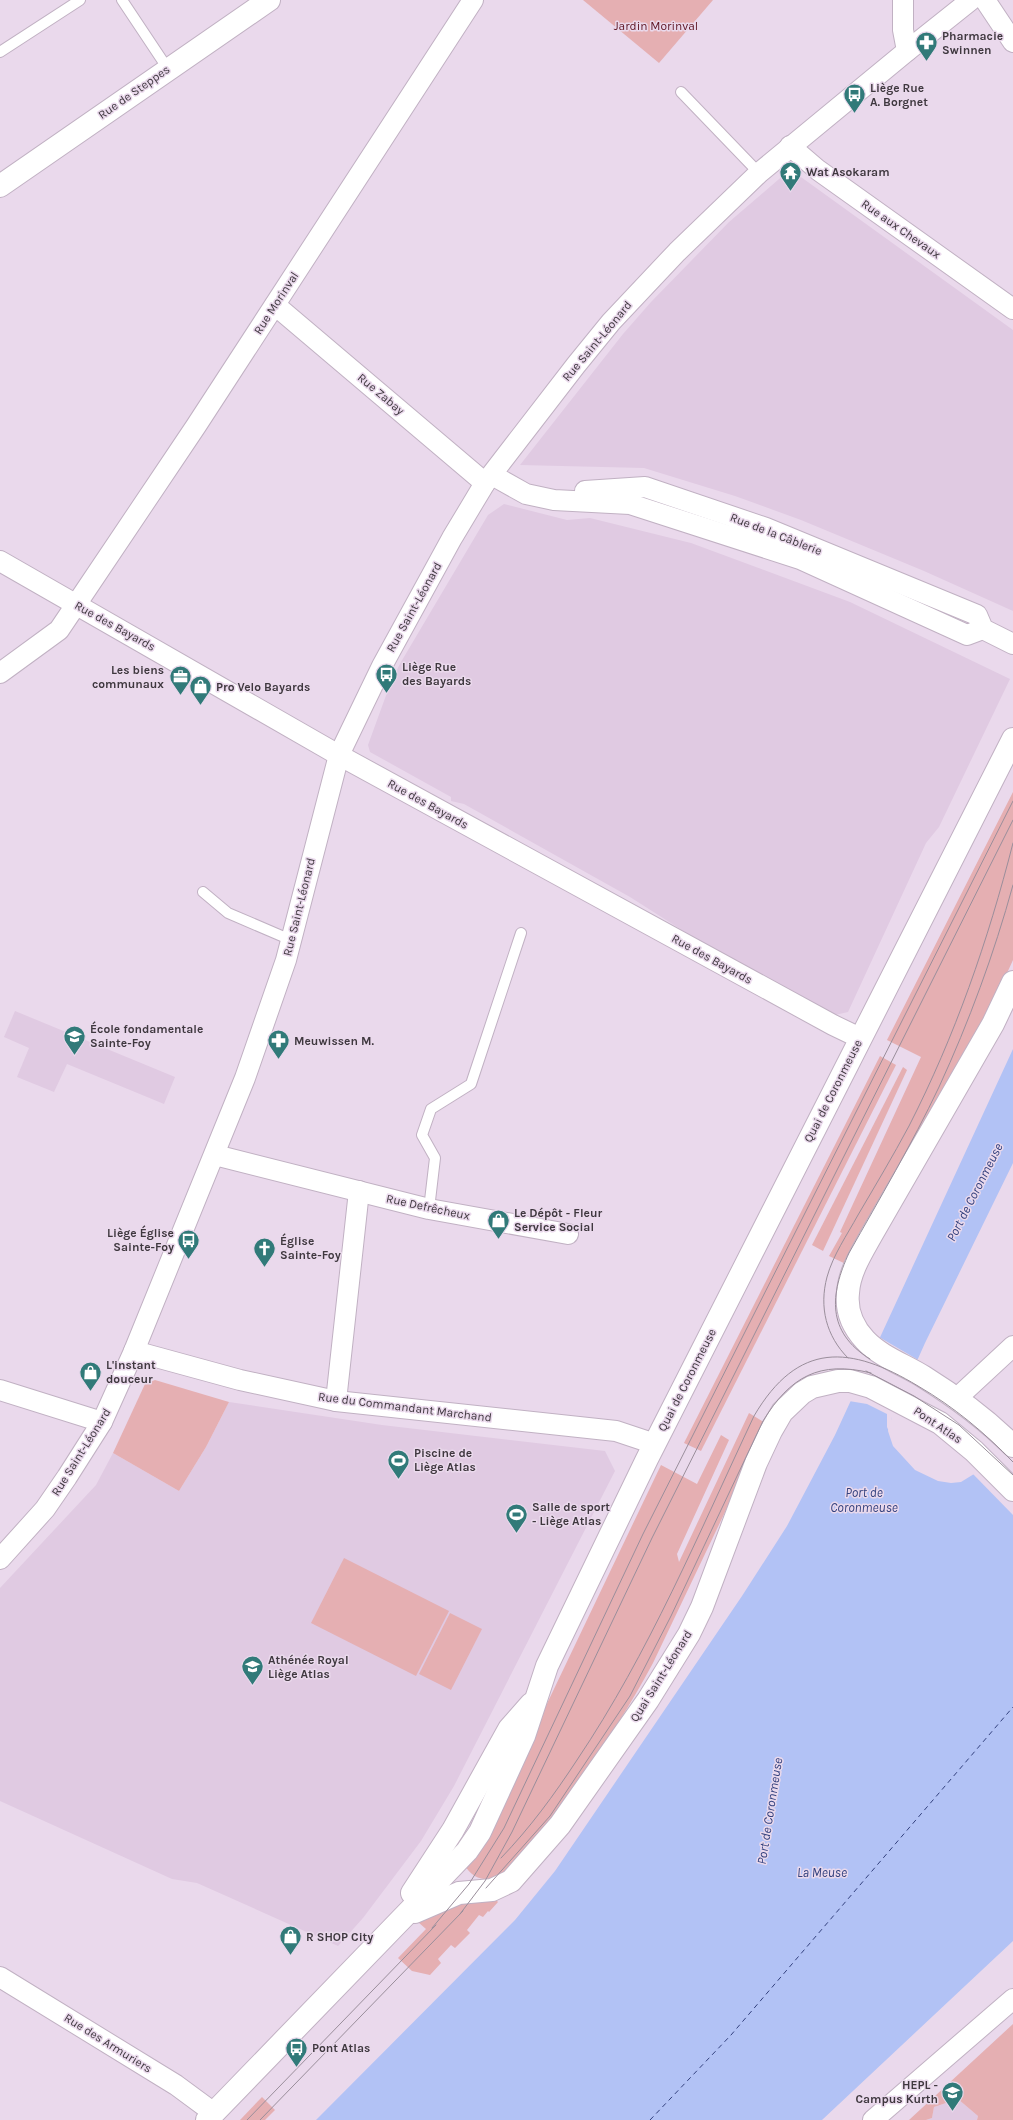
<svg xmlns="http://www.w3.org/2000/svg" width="1013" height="2120" font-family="Karla,sans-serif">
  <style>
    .built { fill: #e0cae2 }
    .green { fill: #e5afb2 }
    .water { fill: #b2c2f5 }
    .pier { fill: #ead9ec }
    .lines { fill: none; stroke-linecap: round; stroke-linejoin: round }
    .ferry { stroke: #33417e; stroke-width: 1; stroke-dasharray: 5 4; stroke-linecap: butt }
    .lane-casing { stroke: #c1b1c3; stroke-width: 12 }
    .street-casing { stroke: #c1b1c3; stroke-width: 22 }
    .secondary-casing { stroke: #c1b1c3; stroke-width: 24 }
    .lane { stroke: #fff; stroke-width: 10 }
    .street { stroke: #fff; stroke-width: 20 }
    .secondary { stroke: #fff; stroke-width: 22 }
    .tram { stroke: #9a8e9b; stroke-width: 1 }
    .labels { text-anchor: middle; stroke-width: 3; stroke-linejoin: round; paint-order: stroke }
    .park-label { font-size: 12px; fill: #5d1422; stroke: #ead9ec }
    .poi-label { font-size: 12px; font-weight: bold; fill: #3f383f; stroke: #ead9ec; text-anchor: start }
    .street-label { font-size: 12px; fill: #3f383f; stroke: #ead9ec }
    .water-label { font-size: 13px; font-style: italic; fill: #33417e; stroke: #ead9ec }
  </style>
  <rect width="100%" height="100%" fill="#ead9ec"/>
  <g class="built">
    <path d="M794 172 1013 330V611L924 571 801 520 735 496 644 468 520 465 623 334 651 302 729 222 786 173Z"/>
    <path d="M504 504 567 520 590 518 691 543 850 602 1010 679 939 827 926 843 848 1012 835 1015 765 981 764 976 710 948 630 897 464 804 451 801V797L370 752 368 745 392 679 401 662 488 515Z"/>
    <path d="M15 1011 175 1077 164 1104 67 1064 54 1092 17 1077 29 1048 4 1037Z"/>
    <path d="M229 1402 382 1425 605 1451 615 1471 454 1786 421 1841 363 1918 338 1946 197 1883 172 1879 0 1801V1588L96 1485 113 1453 179 1491 206 1447Z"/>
    <path d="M958 2099 978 2116 977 2120H926L932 2118 934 2107Z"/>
  </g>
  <g class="green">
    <path d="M583 0H713L659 63Z"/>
    <path d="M1013 792V960L992 1006 848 1265 829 1256 842 1233 840 1232 921 1057 887 1040Z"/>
    <path d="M880 1056 896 1065 701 1451 684 1443Z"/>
    <path d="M903 1067 907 1070 823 1251 812 1245Z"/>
    <path d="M155 1380 229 1402 206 1447 179 1491 113 1453 145 1384Z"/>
    <path d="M749 1413 767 1424 653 1663C620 1724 582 1781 538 1835 528 1847 518 1864 507 1873 494 1884 472 1881 465 1865L532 1735 661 1465 697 1484 721 1435 729 1440 677 1554 679 1562Z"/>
    <path d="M344 1558 449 1611 416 1676 311 1623Z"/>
    <path d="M450 1613 482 1629 451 1690 419 1674Z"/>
    <path d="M496 1900 498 1902 489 1912 488 1911 483 1917 479 1915 467 1930 470 1933 455 1948 451 1945 438 1959 441 1963 430 1975 412 1971 398 1958 426 1929 418 1922 458 1904Z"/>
    <path d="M1013 2024V2120H977L978 2116 958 2099 934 2107 932 2118 926 2120H909Z"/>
    <path d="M262 2097 275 2110 265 2120H240Z"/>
  </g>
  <path class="water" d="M1013 1049V1163L925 1343 892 1417 888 1431 893 1446 915 1470 938 1481 951 1483 961 1482 974 1474 1013 1435V1941L822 2120H316L515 1920 555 1871 742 1596 787 1526 835 1435Z"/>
  <g class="pier">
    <path d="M879 1337 920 1361 894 1417H892L890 1431 893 1441 887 1427V1414L867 1404 849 1401Z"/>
    <path d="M1013 1433V1515L972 1473Z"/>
  </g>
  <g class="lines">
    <path class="ferry" d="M650 2120 731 2035 1013 1707"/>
    <defs>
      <g id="lane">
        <path d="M122 0 168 69"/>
        <path d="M0 52 80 0"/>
        <path d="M681 92 759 173"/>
        <path d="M203 892 228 913 291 940"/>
        <path d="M429 1209 435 1158 422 1135 431 1109 471 1084 521 933"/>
      </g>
      <g id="street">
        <path d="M903 0V30L907 51"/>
        <path d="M985 0 1013 42"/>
        <path d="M790 146 818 170 1013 309"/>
        <path d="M275 305 485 483"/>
        <path d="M492 475 526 494 554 500 630 504 800 559 967 635 983 629"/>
        <path d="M585 491 645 487 766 528 977 615 983 629 1013 644"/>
        <path d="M0 561 335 753 833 1025 860 1038"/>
        <path d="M0 673 59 630 196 426 473 0"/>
        <path d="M215 1155 429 1209 568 1234"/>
        <path d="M134 1351 240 1380 336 1401 616 1431 655 1444"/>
        <path d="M0 1390 102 1422"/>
        <path d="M957 1398 1013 1346"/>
        <path d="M336 1401 359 1191"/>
        <path d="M0 1559 45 1509 67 1477 102 1422 134 1351 245 1078 286 960 339 755 382 666 452 538 485 483 576 365 611 322 677 252 759 173 907 51 971 0"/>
        <path d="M0 1977 176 2085 214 2113"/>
        <path d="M873 2120 1013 1999"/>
      </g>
      <g id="secondary">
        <path d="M0 186 269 0"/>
        <path d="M1013 982 993 1024 872 1234C862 1252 849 1272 848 1293 846 1311 853 1327 865 1340 881 1357 905 1365 924 1377 956 1397 986 1419 1013 1446"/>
        <path d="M412 1893 453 1830 509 1729 531 1704"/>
        <path d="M415 1912 459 1893 492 1890 511 1881 560 1825 648 1700 689 1634 702 1607 756 1463 771 1431 782 1412 802 1393 812 1387 838 1381H850L871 1387 940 1423 974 1451 1013 1490"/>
        <path d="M207 2120 420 1900 467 1851 480 1832 524 1736 547 1666 647 1459 1013 739"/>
      </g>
    </defs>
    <use href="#lane" class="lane-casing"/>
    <use href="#street" class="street-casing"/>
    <use href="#secondary" class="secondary-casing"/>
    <use href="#lane" class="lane"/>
    <use href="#street" class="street"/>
    <use href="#secondary" class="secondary"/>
    <g class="tram">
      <path d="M848 1358C826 1336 819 1307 827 1277 833 1255 847 1235 858 1215 875 1186 893 1156 909 1126 955 1036 988 941 1013 843"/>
      <path d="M870 1359C826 1332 830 1294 849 1253 880 1198 912 1144 939 1087 969 1022 994 954 1013 885"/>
      <path d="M866 1371 914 1396 959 1425 1013 1475"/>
      <path d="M501 1858C530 1828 554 1795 577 1760 649 1653 699 1533 754 1416 798 1341 850 1345 918 1386 954 1407 984 1432 1013 1462"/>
      <path d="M486 1888 550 1816 630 1696 671 1616 763 1421C790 1377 819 1360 871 1373"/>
      <path d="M460 1914 485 1881 512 1832 652 1538 1013 820"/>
      <path d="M432 1928 469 1884 504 1828 643 1534 1013 801"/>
      <path d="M247 2120 436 1925"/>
      <path d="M260 2120 463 1911"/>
    </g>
  </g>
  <defs>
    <symbol id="pharmacy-pin" viewBox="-11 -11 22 30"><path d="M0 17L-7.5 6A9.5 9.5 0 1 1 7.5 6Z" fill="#317a79" stroke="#ead9ec"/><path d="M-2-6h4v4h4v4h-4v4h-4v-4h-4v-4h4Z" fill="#fff"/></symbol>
    <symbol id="bus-pin" viewBox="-11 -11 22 30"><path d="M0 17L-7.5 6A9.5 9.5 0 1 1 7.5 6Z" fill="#317a79" stroke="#ead9ec"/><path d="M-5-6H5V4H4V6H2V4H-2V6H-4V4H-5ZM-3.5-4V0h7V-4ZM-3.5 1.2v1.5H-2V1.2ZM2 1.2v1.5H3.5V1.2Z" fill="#fff"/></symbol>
    <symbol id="temple-pin" viewBox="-11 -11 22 30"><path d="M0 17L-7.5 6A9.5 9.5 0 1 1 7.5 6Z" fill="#317a79" stroke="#ead9ec"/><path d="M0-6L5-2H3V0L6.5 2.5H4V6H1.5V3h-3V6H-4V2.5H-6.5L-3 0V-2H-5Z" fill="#fff"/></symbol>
    <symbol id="office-pin" viewBox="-11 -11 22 30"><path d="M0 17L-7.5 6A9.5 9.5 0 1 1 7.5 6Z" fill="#317a79" stroke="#ead9ec"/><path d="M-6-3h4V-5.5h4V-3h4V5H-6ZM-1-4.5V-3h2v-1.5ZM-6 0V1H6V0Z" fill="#fff"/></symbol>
    <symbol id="shop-pin" viewBox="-11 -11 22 30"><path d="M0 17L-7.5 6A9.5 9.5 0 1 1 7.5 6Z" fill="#317a79" stroke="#ead9ec"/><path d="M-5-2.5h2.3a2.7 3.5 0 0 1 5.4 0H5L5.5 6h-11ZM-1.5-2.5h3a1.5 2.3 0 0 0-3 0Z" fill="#fff"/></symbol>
    <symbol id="school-pin" viewBox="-11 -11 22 30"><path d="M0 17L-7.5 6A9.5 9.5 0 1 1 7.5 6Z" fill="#317a79" stroke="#ead9ec"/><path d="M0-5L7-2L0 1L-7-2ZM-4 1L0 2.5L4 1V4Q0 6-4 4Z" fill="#fff"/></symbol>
    <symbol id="church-pin" viewBox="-11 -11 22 30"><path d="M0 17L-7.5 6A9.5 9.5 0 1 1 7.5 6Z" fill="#317a79" stroke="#ead9ec"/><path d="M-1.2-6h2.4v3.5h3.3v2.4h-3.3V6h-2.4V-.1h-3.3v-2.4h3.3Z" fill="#fff"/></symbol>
    <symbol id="stadium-pin" viewBox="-11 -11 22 30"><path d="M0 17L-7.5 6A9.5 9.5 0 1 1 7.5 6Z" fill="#317a79" stroke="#ead9ec"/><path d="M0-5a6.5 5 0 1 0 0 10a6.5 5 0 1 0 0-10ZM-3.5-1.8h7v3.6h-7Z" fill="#fff"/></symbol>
    <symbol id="university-pin" viewBox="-11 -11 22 30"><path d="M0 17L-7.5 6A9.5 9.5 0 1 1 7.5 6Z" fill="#317a79" stroke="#ead9ec"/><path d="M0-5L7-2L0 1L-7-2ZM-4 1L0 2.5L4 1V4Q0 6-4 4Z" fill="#fff"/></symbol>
  </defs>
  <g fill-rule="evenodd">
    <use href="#pharmacy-pin" x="914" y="30" width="25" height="34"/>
    <use href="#bus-pin" x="842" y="82" width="25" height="34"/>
    <use href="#temple-pin" x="778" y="160" width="25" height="34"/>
    <use href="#bus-pin" x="374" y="662" width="25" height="34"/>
    <use href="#office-pin" x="168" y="664" width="25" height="34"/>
    <use href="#shop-pin" x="188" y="674" width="25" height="34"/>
    <use href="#school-pin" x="62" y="1024" width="25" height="34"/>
    <use href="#pharmacy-pin" x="266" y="1028" width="25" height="34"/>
    <use href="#shop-pin" x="486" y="1208" width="25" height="34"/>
    <use href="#bus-pin" x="176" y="1228" width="25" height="34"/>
    <use href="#church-pin" x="252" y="1236" width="25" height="34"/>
    <use href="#shop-pin" x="78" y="1360" width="25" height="34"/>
    <use href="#stadium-pin" x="386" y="1448" width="25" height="34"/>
    <use href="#stadium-pin" x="504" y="1502" width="25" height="34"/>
    <use href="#school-pin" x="240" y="1654" width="25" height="34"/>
    <use href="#shop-pin" x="278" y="1924" width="25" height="34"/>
    <use href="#bus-pin" x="284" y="2036" width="25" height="34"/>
    <use href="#university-pin" x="940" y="2080" width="25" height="34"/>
  </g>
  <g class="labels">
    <g class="park-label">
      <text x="656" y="30">Jardin Morinval</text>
    </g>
    <g class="poi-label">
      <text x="942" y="40">Pharmacie<tspan x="942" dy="14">Swinnen</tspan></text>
      <text x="870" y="92">Liège Rue<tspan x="870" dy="14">A. Borgnet</tspan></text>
      <text x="806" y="176">Wat Asokaram</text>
      <text x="402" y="671">Liège Rue<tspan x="402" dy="14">des Bayards</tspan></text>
      <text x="164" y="674" text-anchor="end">Les biens<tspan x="164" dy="14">communaux</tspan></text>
      <text x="216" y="691">Pro Velo Bayards</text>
      <text x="90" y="1033">École fondamentale<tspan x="90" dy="14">Sainte-Foy</tspan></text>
      <text x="294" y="1045">Meuwissen M.</text>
      <text x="514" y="1217">Le Dépôt - Fleur<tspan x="514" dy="14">Service Social</tspan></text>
      <text x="174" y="1237" text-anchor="end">Liège Église<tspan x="174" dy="14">Sainte-Foy</tspan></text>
      <text x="280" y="1245">Église<tspan x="280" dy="14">Sainte-Foy</tspan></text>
      <text x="106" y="1369">L'instant<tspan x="106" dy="14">douceur</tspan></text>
      <text x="414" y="1457">Piscine de<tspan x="414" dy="14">Liège Atlas</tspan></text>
      <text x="532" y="1511">Salle de sport<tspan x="532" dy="14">- Liège Atlas</tspan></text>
      <text x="268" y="1664">Athénée Royal<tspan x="268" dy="14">Liège Atlas</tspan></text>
      <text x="306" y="1941">R SHOP City</text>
      <text x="312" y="2052">Pont Atlas</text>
      <text x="938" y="2089" text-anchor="end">HEPL -<tspan x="938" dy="14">Campus Kurth</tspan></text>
    </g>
    <g class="street-label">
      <text transform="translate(134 92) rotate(-35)" y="4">Rue de Steppes</text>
      <text transform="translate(901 229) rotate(35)" y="4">Rue aux Chevaux</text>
      <text transform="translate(276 303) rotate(-57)" y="4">Rue Morinval</text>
      <text transform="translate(597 341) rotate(-50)" y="4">Rue Saint-Léonard</text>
      <text transform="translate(381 394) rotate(40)" y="4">Rue Zabay</text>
      <text transform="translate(776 534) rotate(21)" y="4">Rue de la Câblerie</text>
      <text transform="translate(414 607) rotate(-61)" y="4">Rue Saint-Léonard</text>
      <text transform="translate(115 626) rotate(29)" y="4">Rue des Bayards</text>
      <text transform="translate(428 804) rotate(29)" y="4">Rue des Bayards</text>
      <text transform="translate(299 907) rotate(-76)" y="4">Rue Saint-Léonard</text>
      <text transform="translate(712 959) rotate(29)" y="4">Rue des Bayards</text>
      <text transform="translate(833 1091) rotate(-63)" y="4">Quai de Coronmeuse</text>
      <text transform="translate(428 1207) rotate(12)" y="4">Rue Defrêcheux</text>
      <text transform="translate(687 1380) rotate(-63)" y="4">Quai de Coronmeuse</text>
      <text transform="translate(405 1407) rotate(7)" y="4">Rue du Commandant Marchand</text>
      <text transform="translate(938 1425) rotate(34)" y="4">Pont Atlas</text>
      <text transform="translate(81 1452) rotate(-58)" y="4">Rue Saint-Léonard</text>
      <text transform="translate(661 1676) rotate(-58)" y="4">Quai Saint-Léonard</text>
      <text transform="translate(108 2043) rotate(32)" y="4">Rue des Armuriers</text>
    </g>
    <g class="water-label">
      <text transform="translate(974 1192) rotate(-63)" y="5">Port de Coronmeuse</text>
      <text x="864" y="1497">Port de<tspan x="864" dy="15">Coronmeuse</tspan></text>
      <text transform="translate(769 1811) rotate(-81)" y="5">Port de Coronmeuse</text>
      <text x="822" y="1877">La Meuse</text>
    </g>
  </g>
</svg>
